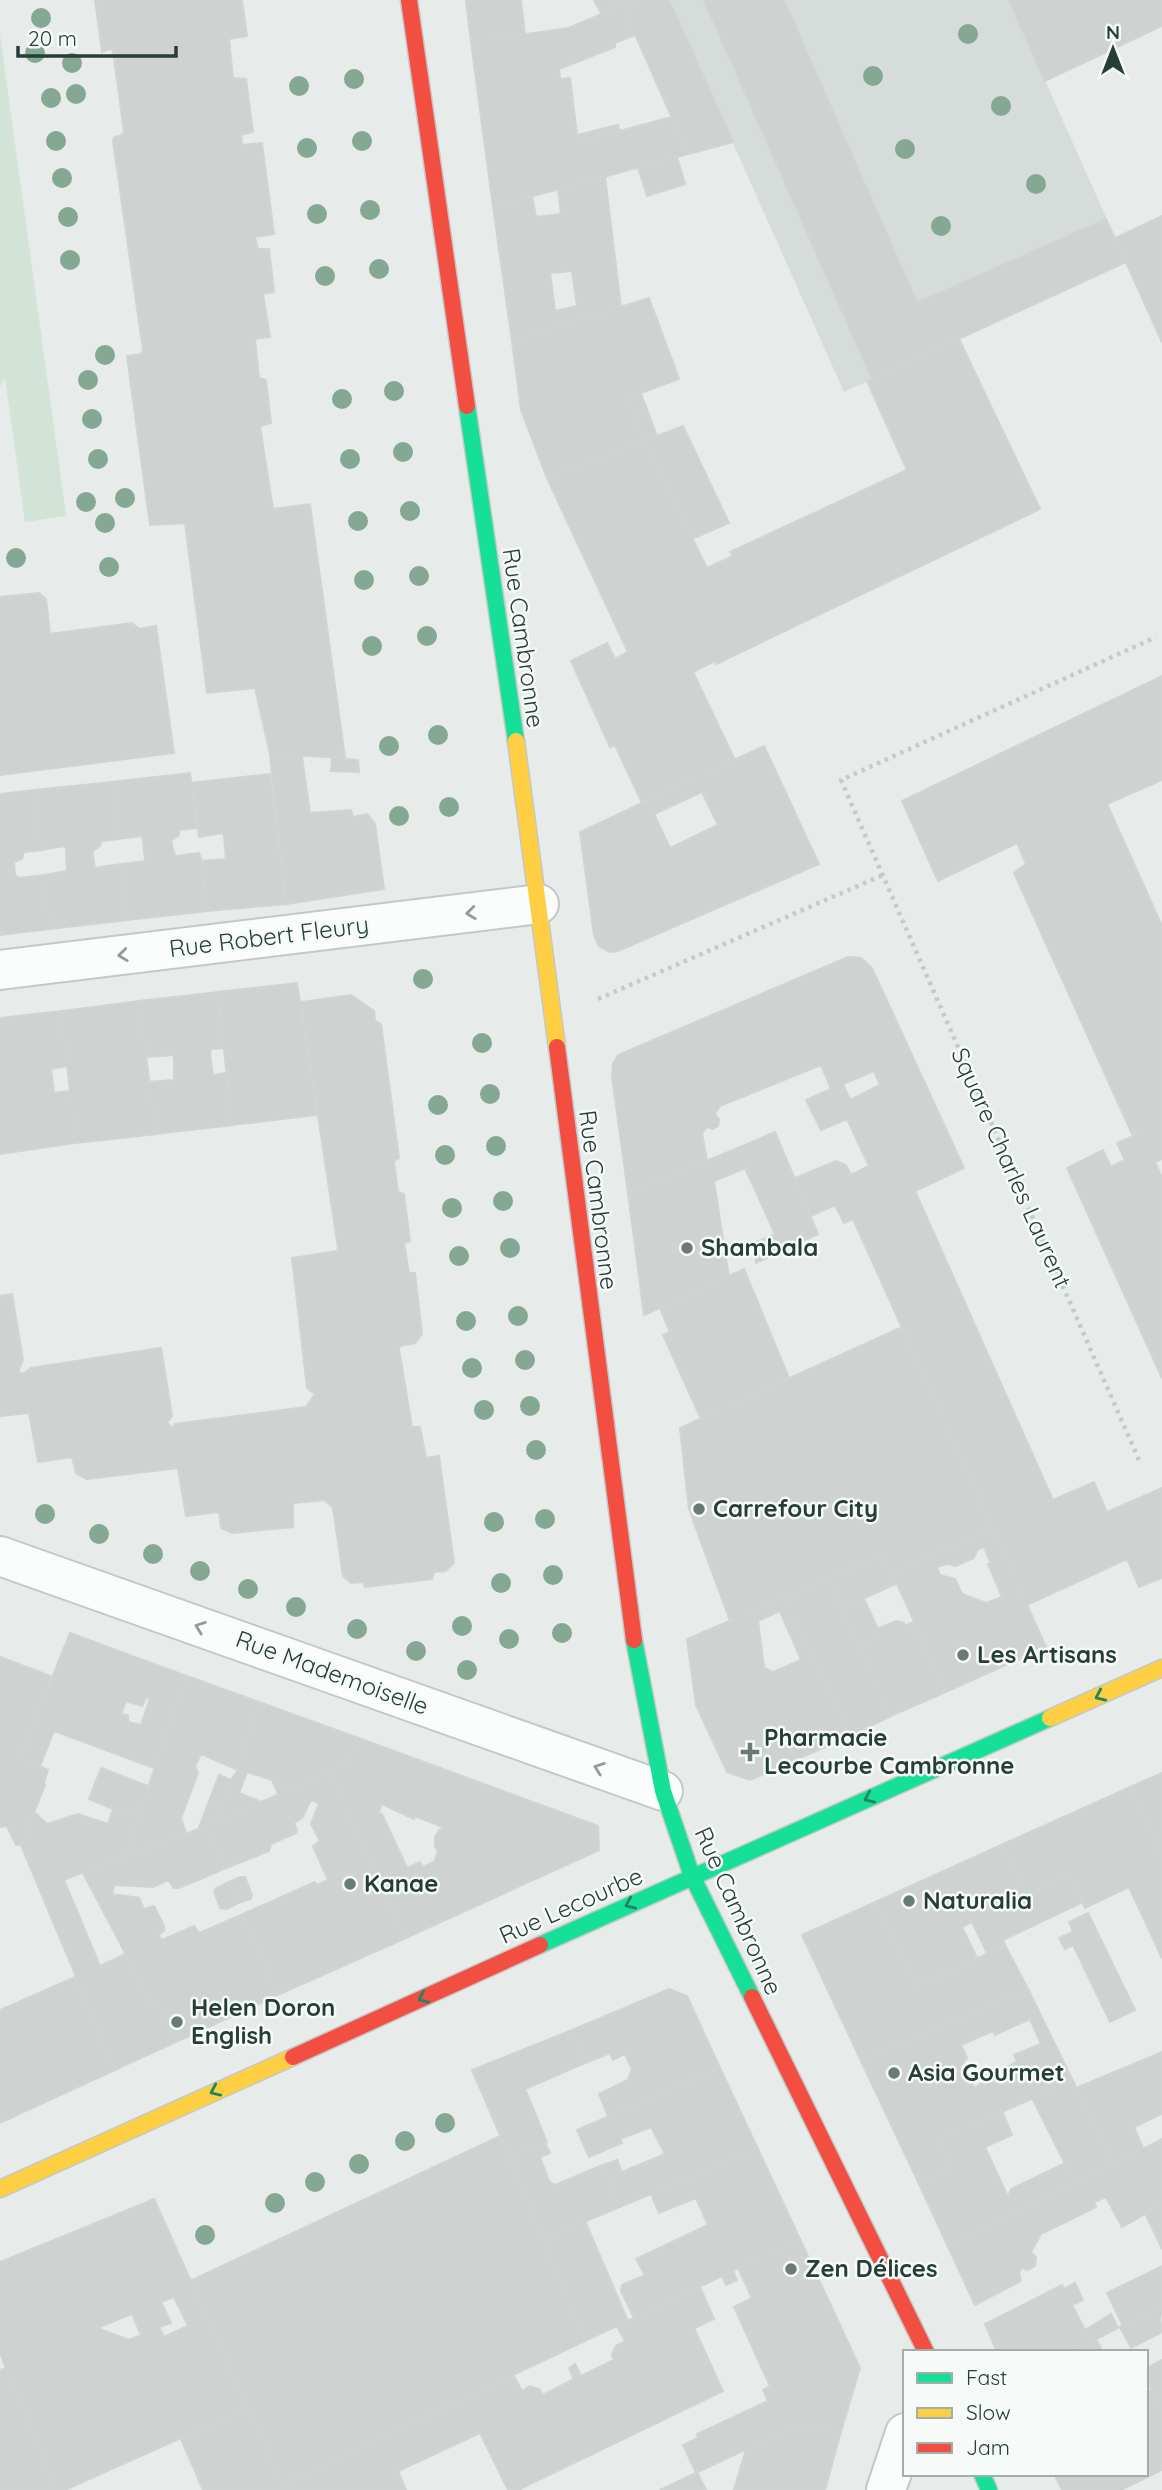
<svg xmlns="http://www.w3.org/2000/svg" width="1162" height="2490" font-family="Quicksand,sans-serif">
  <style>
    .built { fill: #d5dcd9 }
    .green { fill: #d2e3d7 }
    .building { fill: #ced3d1; stroke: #d0d4d2; stroke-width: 2; fill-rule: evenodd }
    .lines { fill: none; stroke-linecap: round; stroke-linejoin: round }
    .street-casing { stroke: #c4c8c6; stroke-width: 42 }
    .fast-casing { stroke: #c3c9c6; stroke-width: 19 }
    .slow-casing { stroke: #c3c9c6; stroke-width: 19 }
    .jam-casing { stroke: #c3c9c6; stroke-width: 19 }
    .path { stroke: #c3cbc8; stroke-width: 4.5; stroke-dasharray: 3.5 5; stroke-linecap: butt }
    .street { stroke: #fbfcfc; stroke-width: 38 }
    .fast { stroke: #16e098; stroke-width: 16 }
    .slow { stroke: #ffcf43; stroke-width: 16 }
    .jam { stroke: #f24e42; stroke-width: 16 }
    .tree { fill: #84a893 }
    .oneway { stroke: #909c9a }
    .oneway2 { stroke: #1f8663 }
    .poi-dot { fill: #6a7a76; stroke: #f6faf8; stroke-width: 2.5 }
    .labels { text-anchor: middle; stroke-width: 5; stroke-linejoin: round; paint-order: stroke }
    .street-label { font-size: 24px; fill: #263d38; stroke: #f6faf8 }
    .poi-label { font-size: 24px; font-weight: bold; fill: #263d38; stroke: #f6faf8; text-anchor: start }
  </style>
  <rect width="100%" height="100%" fill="#e7ebe9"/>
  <path class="built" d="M669 0H1009L1126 262 844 392Z"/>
  <path class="green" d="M0 34 66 516 25 522 5 378 0 387Z"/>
  <g class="building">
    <path d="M95 0H242L247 36 229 39 233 78 246 79 253 132 241 135 242 145 262 143 274 234 255 237 258 249H269L274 292 263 294 270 337 255 339 259 378 266 380 271 423 260 426 273 509 310 504 345 758 270 754 255 688 207 693 185 523 150 525 127 356 142 354 143 350 113 141 114 137 123 135 124 131 113 51 110 49 102 52Z"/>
    <path d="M466 0H521L525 35 471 42Z"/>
    <path d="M594 0H633L601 13Z"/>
    <path d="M633 0H669L733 142 688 154 622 5Z"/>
    <path d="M704 0H784L917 303 1106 219 1126 262 872 379Z"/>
    <path d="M1009 0H1162V26L1045 81Z"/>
    <path d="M622 5 635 35 615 43V47L559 69 560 79 570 78 578 142 672 117 688 154 493 207 471 42 569 28Z"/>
    <path d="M618 125 620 131 598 137 597 130Z"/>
    <path d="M597 130 598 137 578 142V135Z"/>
    <path d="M677 157 685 184 647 196 638 167Z"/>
    <path d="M605 176 621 307 512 341 493 207 532 196 536 217 561 214 558 190ZM572 271 577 306 555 311 550 273Z"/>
    <path d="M1162 216V342L1115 238Z"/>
    <path d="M649 298 679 379 627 398 644 441 547 478 521 410 512 341Z"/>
    <path d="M959 339 1040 509 716 664 715 661 693 672 735 760 642 803 615 745 610 747 571 661 607 643 615 659 628 652 547 478 644 441 707 568 733 556 730 552 907 470 867 381Z"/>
    <path d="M641 394 657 436 644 441 627 398Z"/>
    <path d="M683 426 729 523 692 539 644 441Z"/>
    <path d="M39 593 46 599 50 634 132 623 139 629 156 626 174 753 0 775V597Z"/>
    <path d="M1162 676V780L1107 804 1162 926V1159L1155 1162 1162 1178V1378L1067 1168 1103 1150 1111 1167 1125 1160 1117 1143 1145 1131V1129L1132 1134 1014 873 1026 864 1017 843 938 881 902 801Z"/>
    <path d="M764 746 819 864 618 951 610 952 599 946 594 935 580 832ZM702 792 718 825 670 848 654 814Z"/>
    <path d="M270 754 302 757 310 813 351 810 353 817 367 814 375 824 384 889 286 904Z"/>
    <path d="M332 758 358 760 359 772 331 771Z"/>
    <path d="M190 773 197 828 179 830V835L171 841 175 856 199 853 202 861 207 911 128 920 122 864 145 861 143 839 142 836 119 839 112 782Z"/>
    <path d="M270 774 286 904 207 911 202 861 226 859 224 835 222 833 199 837 192 783Z"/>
    <path d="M112 782 119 839 101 841 100 846 93 851V857L95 868 122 864 128 920 50 929 44 875 67 871 66 849 64 846 41 850 34 790Z"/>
    <path d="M34 790 41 850 24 852 22 859 14 862 15 875 18 878 44 875 50 929 0 935V794Z"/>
    <path d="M848 957 861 958 872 968 964 1168 915 1191 1053 1500 1094 1482 1107 1512 1162 1488V1578L1139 1587 1127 1559 1027 1605 853 1219 844 1223 835 1205 811 1216 795 1178 836 1161 846 1165 851 1175 869 1166 847 1119 821 1130 806 1100 831 1089 821 1065 720 1106 715 1114 719 1119 718 1126 713 1129 707 1127 702 1133 707 1161 628 1193 612 1077 613 1064 618 1055ZM874 1071 880 1085 850 1100 843 1084Z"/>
    <path d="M297 983 317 1115 232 1125 218 992Z"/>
    <path d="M218 992 224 1048 211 1049 210 1055 213 1075 226 1073 232 1125 156 1134 149 1082 174 1080V1055L146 1057 139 1001Z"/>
    <path d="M351 995 374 1011 375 1021 381 1024 399 1158 394 1161 398 1192 404 1194 410 1241 404 1243 409 1273H415L422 1334 415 1343 400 1346 399 1349 412 1427H420L426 1458 439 1456 454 1563 445 1571 434 1572 432 1579 365 1587 363 1582 351 1583 343 1576 333 1508 325 1500 293 1503V1527L232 1533 221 1528 219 1512 186 1516 178 1468 87 1479 76 1473 72 1457 38 1462 29 1413 0 1416V1296L12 1294 23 1360 18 1371 23 1374 31 1368 161 1348 172 1416 167 1423 172 1428 175 1424 306 1407 315 1394 307 1388 292 1258 337 1251 338 1248 301 1002Z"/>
    <path d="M139 1001 156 1134 76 1143 61 1011Z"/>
    <path d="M61 1011 67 1066 51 1069 54 1093 70 1091 76 1143 0 1154V1018Z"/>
    <path d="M775 1132 818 1234 756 1263 754 1243 775 1234 745 1168 748 1167 740 1147Z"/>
    <path d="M740 1147 748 1167 714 1181 729 1277 644 1315 628 1193Z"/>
    <path d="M744 1269 789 1378 701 1419 663 1335 670 1332 660 1308Z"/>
    <path d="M902 1327 993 1529 892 1573 883 1554 730 1621 689 1509 680 1428Z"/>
    <path d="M993 1529 1046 1647 946 1692 892 1573ZM984 1547 991 1564H988L1002 1597 986 1603 962 1594 955 1579 940 1575 937 1567 947 1564 956 1566 974 1558 977 1550Z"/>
    <path d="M883 1554 896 1584 842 1608 828 1579Z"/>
    <path d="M828 1579 891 1716 850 1736 785 1597Z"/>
    <path d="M785 1597 850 1736 750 1780 727 1772 696 1705 687 1639ZM780 1611 801 1660 773 1672 764 1668 758 1621Z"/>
    <path d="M864 1599 878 1629 873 1636 874 1640 858 1646 842 1608Z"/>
    <path d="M896 1621 904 1623V1626L913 1622 946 1692 891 1716 858 1646 874 1640 873 1636 876 1629Z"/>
    <path d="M70 1633 187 1676 154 1768 54 1731 40 1766 20 1758ZM146 1698H150L141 1725 128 1722V1715L121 1714 126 1701 142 1706Z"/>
    <path d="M0 1657 51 1676 20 1758 48 1770 44 1782 45 1785 21 1845H16L7 1826 0 1827Z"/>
    <path d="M187 1676 259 1702 238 1770 201 1754 195 1766 198 1773 181 1818 186 1833 124 1856Z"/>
    <path d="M259 1702 356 1737 347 1764 278 1794 272 1780 247 1772 239 1793 261 1802 217 1821 231 1780 238 1770Z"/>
    <path d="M356 1737 598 1826 599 1850 406 1938 329 1772 347 1764ZM382 1804 414 1819 415 1816 445 1828 439 1830 435 1837V1846L438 1852 434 1862 423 1867 420 1862 407 1868 382 1814 378 1813Z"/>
    <path d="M101 1768 148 1786 138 1816 113 1809 89 1799Z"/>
    <path d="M329 1772 406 1938 278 1995 243 1914 315 1882 317 1885 328 1880 313 1846 320 1841 311 1824 319 1803 311 1800 302 1818 294 1823 297 1830 296 1833 271 1844 269 1851 224 1869 204 1827Z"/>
    <path d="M1162 1773V1857L1130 1787Z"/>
    <path d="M219 1775 231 1780 217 1821 198 1830Z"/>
    <path d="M1130 1787 1162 1857V1958L1129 1887 1085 1908 1070 1875 1027 1895 1001 1845Z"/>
    <path d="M113 1809 138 1816 124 1856 64 1880 100 1966 125 1954 153 2006H160L176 2042 115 2070 21 1845 34 1812 47 1824 78 1814 108 1824Z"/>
    <path d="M204 1827 224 1869 179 1888H174L168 1880 153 1887 114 1885 112 1894 139 1898 144 1909 154 1906 164 1926V1931L158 1935 162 1940 194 1926 199 1933 243 1914 278 1995 176 2042 160 2006H153L83 1873Z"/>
    <path d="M1001 1845 1027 1895 1070 1875 1083 1902 1003 1940 1005 1945 987 1953 972 1922 962 1927 977 1958 917 1987 875 1902Z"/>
    <path d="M240 1877H245L252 1895 251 1899 238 1903 229 1882Z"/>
    <path d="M229 1882 238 1903 227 1909 220 1908 214 1891 216 1888Z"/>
    <path d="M875 1902 917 1987 1005 1945 1028 1989 861 2061 802 1935Z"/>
    <path d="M1088 1913 1135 2010 1110 2022 1073 1945 1065 1949 1059 1938 1073 1932 1069 1922Z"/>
    <path d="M75 1977 115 2070 0 2123V2010Z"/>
    <path d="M669 1989 687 1996 720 2068 608 2116 599 2094 628 2080 632 2069 625 2054 613 2060 610 2053 583 2064 572 2030Z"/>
    <path d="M1028 1989 1073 2081 939 2139 953 2170 919 2184 861 2061ZM1030 2019 1041 2044 1014 2055 1017 2061 974 2088 970 2078 963 2077 960 2067 967 2058 961 2045 993 2031 995 2035Z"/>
    <path d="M572 2030 583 2064 525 2089 547 2142 510 2158 472 2070Z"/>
    <path d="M1162 2052V2114L1134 2127 1143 2148 1113 2163 1076 2088Z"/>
    <path d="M720 2068 758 2149 620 2207 602 2165 617 2160 622 2172 665 2154 651 2127 620 2139 622 2143 589 2157 577 2130Z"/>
    <path d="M1073 2081 1113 2163 1074 2182 1032 2098Z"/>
    <path d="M1002 2111 1012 2135 985 2147 1008 2197 1011 2189 1065 2163 1074 2182 948 2247 919 2184 953 2170 939 2139Z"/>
    <path d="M500 2136 585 2341 283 2484 190 2281Z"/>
    <path d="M1162 2139V2204L1122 2227 1106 2197 1094 2202 1096 2207 1041 2234 1031 2252 1036 2257 1035 2266 1028 2270 1021 2268 1019 2274 1021 2281 975 2305 948 2247Z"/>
    <path d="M545 2143 550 2153 540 2157 549 2181 555 2185 602 2165 620 2207 543 2239 510 2158Z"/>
    <path d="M758 2149 800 2239 634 2318 621 2291 622 2285 645 2275 636 2259 708 2225 696 2198 659 2213 651 2194Z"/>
    <path d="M154 2199 248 2408 65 2490H56L0 2353V2262ZM174 2297 188 2326 164 2337 159 2327 171 2323 161 2302ZM132 2314 141 2335 129 2340 97 2328Z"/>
    <path d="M1162 2204V2249L1145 2213Z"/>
    <path d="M585 2221 628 2321 585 2341 543 2239Z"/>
    <path d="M800 2239 860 2368 840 2435 801 2424 696 2473 683 2445 698 2438 697 2434 768 2401 763 2390 770 2386 734 2307 752 2298 738 2268Z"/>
    <path d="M1162 2266V2306L1123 2326 1107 2293Z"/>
    <path d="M733 2271 737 2280 726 2285 722 2276Z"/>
    <path d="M1075 2283 1083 2300 1072 2305 1085 2330 1111 2314 1118 2328 1071 2352H997L985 2324 1062 2285 1064 2289Z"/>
    <path d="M700 2287 714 2319 694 2328 723 2391 518 2490H508L480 2433 398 2471 406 2490H285L283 2484 514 2376 522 2391 530 2386 539 2389 543 2395 574 2379 569 2368 575 2364 581 2376 614 2360 612 2355 616 2346 625 2341 617 2326Z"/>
    <path d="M1162 2306 1160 2319 1162 2332 1131 2348 1120 2327Z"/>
    <path d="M1096 2339 1103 2352H1071Z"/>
    <path d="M1162 2360V2410L1146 2379V2368Z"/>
    <path d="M6 2368 56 2490H0V2370Z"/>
    <path d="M1152 2390 1162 2410V2470L1121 2490H1062L1054 2474H1146V2393Z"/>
    <path d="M248 2408 285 2490H203L181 2439Z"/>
    <path d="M801 2424 840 2435 825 2490H734L746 2449Z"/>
    <path d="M697 2472 706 2490H660L696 2473Z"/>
  </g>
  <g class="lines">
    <defs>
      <g id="street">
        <path d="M0 970 539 904"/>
        <path d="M0 1556 663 1791"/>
        <path d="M886 2490 905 2433"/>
      </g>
      <g id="fast">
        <path d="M467 406 516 741"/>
        <path d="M634 1640 663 1791 692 1876 752 1997"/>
        <path d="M540 1945 1050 1718"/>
        <path d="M982 2474 989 2490"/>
      </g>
      <g id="slow">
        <path d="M516 741 557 1047"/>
        <path d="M1050 1718 1162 1668"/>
        <path d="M0 2189 293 2057"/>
      </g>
      <g id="jam">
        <path d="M409 0 467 406"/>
        <path d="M557 1047 634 1640"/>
        <path d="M752 1997 926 2352"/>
        <path d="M293 2057 540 1945"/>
      </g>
    </defs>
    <use href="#street" class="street-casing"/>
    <use href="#fast" class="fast-casing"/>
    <use href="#slow" class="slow-casing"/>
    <use href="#jam" class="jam-casing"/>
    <g class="path">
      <path d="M598 999 883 875"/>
      <path d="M1139 1460 841 780 1156 637"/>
    </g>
    <use href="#street" class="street"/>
    <use href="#fast" class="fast"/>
    <use href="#slow" class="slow"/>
    <use href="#jam" class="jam"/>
  </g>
  <g class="tree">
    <circle cx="41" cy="18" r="10"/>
    <circle cx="968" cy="34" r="10"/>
    <circle cx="35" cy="53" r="10"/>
    <circle cx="72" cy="63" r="10"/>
    <circle cx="873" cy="76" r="10"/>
    <circle cx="354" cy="79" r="10"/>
    <circle cx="299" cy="86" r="10"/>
    <circle cx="76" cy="94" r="10"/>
    <circle cx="51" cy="98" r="10"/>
    <circle cx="1001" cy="106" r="10"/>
    <circle cx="56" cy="141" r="10"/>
    <circle cx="362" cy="141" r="10"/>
    <circle cx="307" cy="148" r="10"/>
    <circle cx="905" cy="149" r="10"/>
    <circle cx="62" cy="178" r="10"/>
    <circle cx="1036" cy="184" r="10"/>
    <circle cx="370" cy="210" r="10"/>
    <circle cx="317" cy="214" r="10"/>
    <circle cx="68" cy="217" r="10"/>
    <circle cx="941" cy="226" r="10"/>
    <circle cx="70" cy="260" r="10"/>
    <circle cx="379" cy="269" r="10"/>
    <circle cx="325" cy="276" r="10"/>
    <circle cx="105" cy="355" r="10"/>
    <circle cx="88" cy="380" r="10"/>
    <circle cx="394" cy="391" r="10"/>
    <circle cx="342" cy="399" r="10"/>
    <circle cx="92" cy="419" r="10"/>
    <circle cx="403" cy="452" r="10"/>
    <circle cx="98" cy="459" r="10"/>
    <circle cx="350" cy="459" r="10"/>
    <circle cx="125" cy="498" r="10"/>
    <circle cx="86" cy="502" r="10"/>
    <circle cx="410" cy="511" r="10"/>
    <circle cx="358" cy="521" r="10"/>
    <circle cx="105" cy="523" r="10"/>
    <circle cx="16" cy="558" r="10"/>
    <circle cx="109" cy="567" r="10"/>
    <circle cx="419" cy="576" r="10"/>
    <circle cx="364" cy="580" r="10"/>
    <circle cx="427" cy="636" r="10"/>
    <circle cx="372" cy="646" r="10"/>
    <circle cx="438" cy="735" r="10"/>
    <circle cx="389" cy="746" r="10"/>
    <circle cx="449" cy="807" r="10"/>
    <circle cx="399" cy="816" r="10"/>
    <circle cx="423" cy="979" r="10"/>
    <circle cx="482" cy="1043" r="10"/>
    <circle cx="490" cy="1094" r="10"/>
    <circle cx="438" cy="1105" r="10"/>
    <circle cx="496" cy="1146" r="10"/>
    <circle cx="445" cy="1155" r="10"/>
    <circle cx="503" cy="1201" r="10"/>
    <circle cx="452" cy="1208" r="10"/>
    <circle cx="510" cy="1248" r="10"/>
    <circle cx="459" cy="1256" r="10"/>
    <circle cx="518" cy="1316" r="10"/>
    <circle cx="466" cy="1321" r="10"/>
    <circle cx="525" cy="1360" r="10"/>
    <circle cx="472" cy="1368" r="10"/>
    <circle cx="530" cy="1406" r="10"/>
    <circle cx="484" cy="1410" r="10"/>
    <circle cx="536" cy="1450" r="10"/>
    <circle cx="45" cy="1514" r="10"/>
    <circle cx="545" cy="1519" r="10"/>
    <circle cx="494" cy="1522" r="10"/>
    <circle cx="99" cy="1534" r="10"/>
    <circle cx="153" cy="1554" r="10"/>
    <circle cx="200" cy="1571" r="10"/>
    <circle cx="553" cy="1575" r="10"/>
    <circle cx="501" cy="1583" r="10"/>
    <circle cx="248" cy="1589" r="10"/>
    <circle cx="296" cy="1607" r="10"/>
    <circle cx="462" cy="1626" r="10"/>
    <circle cx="357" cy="1629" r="10"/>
    <circle cx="562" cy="1633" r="10"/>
    <circle cx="509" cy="1639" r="10"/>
    <circle cx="416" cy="1651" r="10"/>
    <circle cx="467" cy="1670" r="10"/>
    <circle cx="445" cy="2123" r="10"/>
    <circle cx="405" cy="2141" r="10"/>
    <circle cx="359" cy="2164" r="10"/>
    <circle cx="315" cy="2182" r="10"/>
    <circle cx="275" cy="2203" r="10"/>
    <circle cx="205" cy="2235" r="10"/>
  </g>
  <defs><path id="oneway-chevron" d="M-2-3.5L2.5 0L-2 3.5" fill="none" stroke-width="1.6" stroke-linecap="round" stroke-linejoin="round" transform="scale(1.75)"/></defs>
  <g class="oneway">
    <use href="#oneway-chevron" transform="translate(471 913) rotate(173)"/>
    <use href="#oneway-chevron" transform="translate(123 955) rotate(173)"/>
    <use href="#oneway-chevron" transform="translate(200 1627) rotate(-160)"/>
    <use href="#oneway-chevron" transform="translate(599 1768) rotate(-160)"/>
  </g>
  <g class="oneway2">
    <use href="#oneway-chevron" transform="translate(1100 1696) rotate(156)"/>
    <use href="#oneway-chevron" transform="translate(869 1798) rotate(156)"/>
    <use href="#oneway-chevron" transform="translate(630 1904) rotate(156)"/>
    <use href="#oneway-chevron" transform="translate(423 1998) rotate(156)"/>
    <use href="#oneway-chevron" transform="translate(215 2091) rotate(156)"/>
  </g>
  <g class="poi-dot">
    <circle cx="687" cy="1248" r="7"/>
    <circle cx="699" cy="1509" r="7"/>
    <circle cx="963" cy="1655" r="7"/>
    <path d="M746.5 1741.5h7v7h7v7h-7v7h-7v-7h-7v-7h7z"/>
    <circle cx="350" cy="1884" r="7"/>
    <circle cx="909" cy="1901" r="7"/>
    <circle cx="177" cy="2022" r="7"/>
    <circle cx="894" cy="2073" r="7"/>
    <circle cx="791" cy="2269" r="7"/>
  </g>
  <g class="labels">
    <g class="street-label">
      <text transform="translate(523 638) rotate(82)" y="8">Rue Cambronne</text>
      <text transform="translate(269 937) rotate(-7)" y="8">Rue Robert Fleury</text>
      <text transform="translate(1011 1168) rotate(66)" y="8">Square Charles Laurent</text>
      <text transform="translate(598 1200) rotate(83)" y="8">Rue Cambronne</text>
      <text transform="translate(332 1673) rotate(20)" y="8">Rue Mademoiselle</text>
      <text transform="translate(571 1906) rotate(-24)" y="8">Rue Lecourbe</text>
      <text transform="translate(738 1911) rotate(66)" y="8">Rue Cambronne</text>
    </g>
    <g class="poi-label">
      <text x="701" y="1256">Shambala</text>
      <text x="713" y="1517">Carrefour City</text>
      <text x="977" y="1663">Les Artisans</text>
      <text x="764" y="1746">Pharmacie<tspan x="764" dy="28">Lecourbe Cambronne</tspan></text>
      <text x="364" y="1892">Kanae</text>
      <text x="923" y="1909">Naturalia</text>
      <text x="191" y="2016">Helen Doron<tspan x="191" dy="28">English</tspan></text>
      <text x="908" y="2081">Asia Gourmet</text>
      <text x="805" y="2277">Zen Délices</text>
    </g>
  </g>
  <rect x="903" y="2350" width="245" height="126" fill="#f6faf8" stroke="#a3aeab" stroke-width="2"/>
  <rect x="917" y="2373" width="35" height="10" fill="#16e098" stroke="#a3aeab" stroke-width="2"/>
  <text x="966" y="2385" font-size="21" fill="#263d38">Fast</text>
  <rect x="917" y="2408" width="35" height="10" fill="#ffcf43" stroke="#a3aeab" stroke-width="2"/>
  <text x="966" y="2420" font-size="21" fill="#263d38">Slow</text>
  <rect x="917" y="2443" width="35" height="10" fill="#f24e42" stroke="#a3aeab" stroke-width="2"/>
  <text x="966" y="2455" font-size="21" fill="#263d38">Jam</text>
  <g transform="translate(1113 49)" stroke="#f6faf8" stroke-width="5" paint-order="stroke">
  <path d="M0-5L12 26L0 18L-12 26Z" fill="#263d38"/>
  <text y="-10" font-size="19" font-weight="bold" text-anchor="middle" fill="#263d38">N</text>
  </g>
  <path d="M18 46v10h158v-10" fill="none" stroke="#263d38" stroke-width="3.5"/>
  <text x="28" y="46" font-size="21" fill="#263d38" stroke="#f6faf8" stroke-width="5" paint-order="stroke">20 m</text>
</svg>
